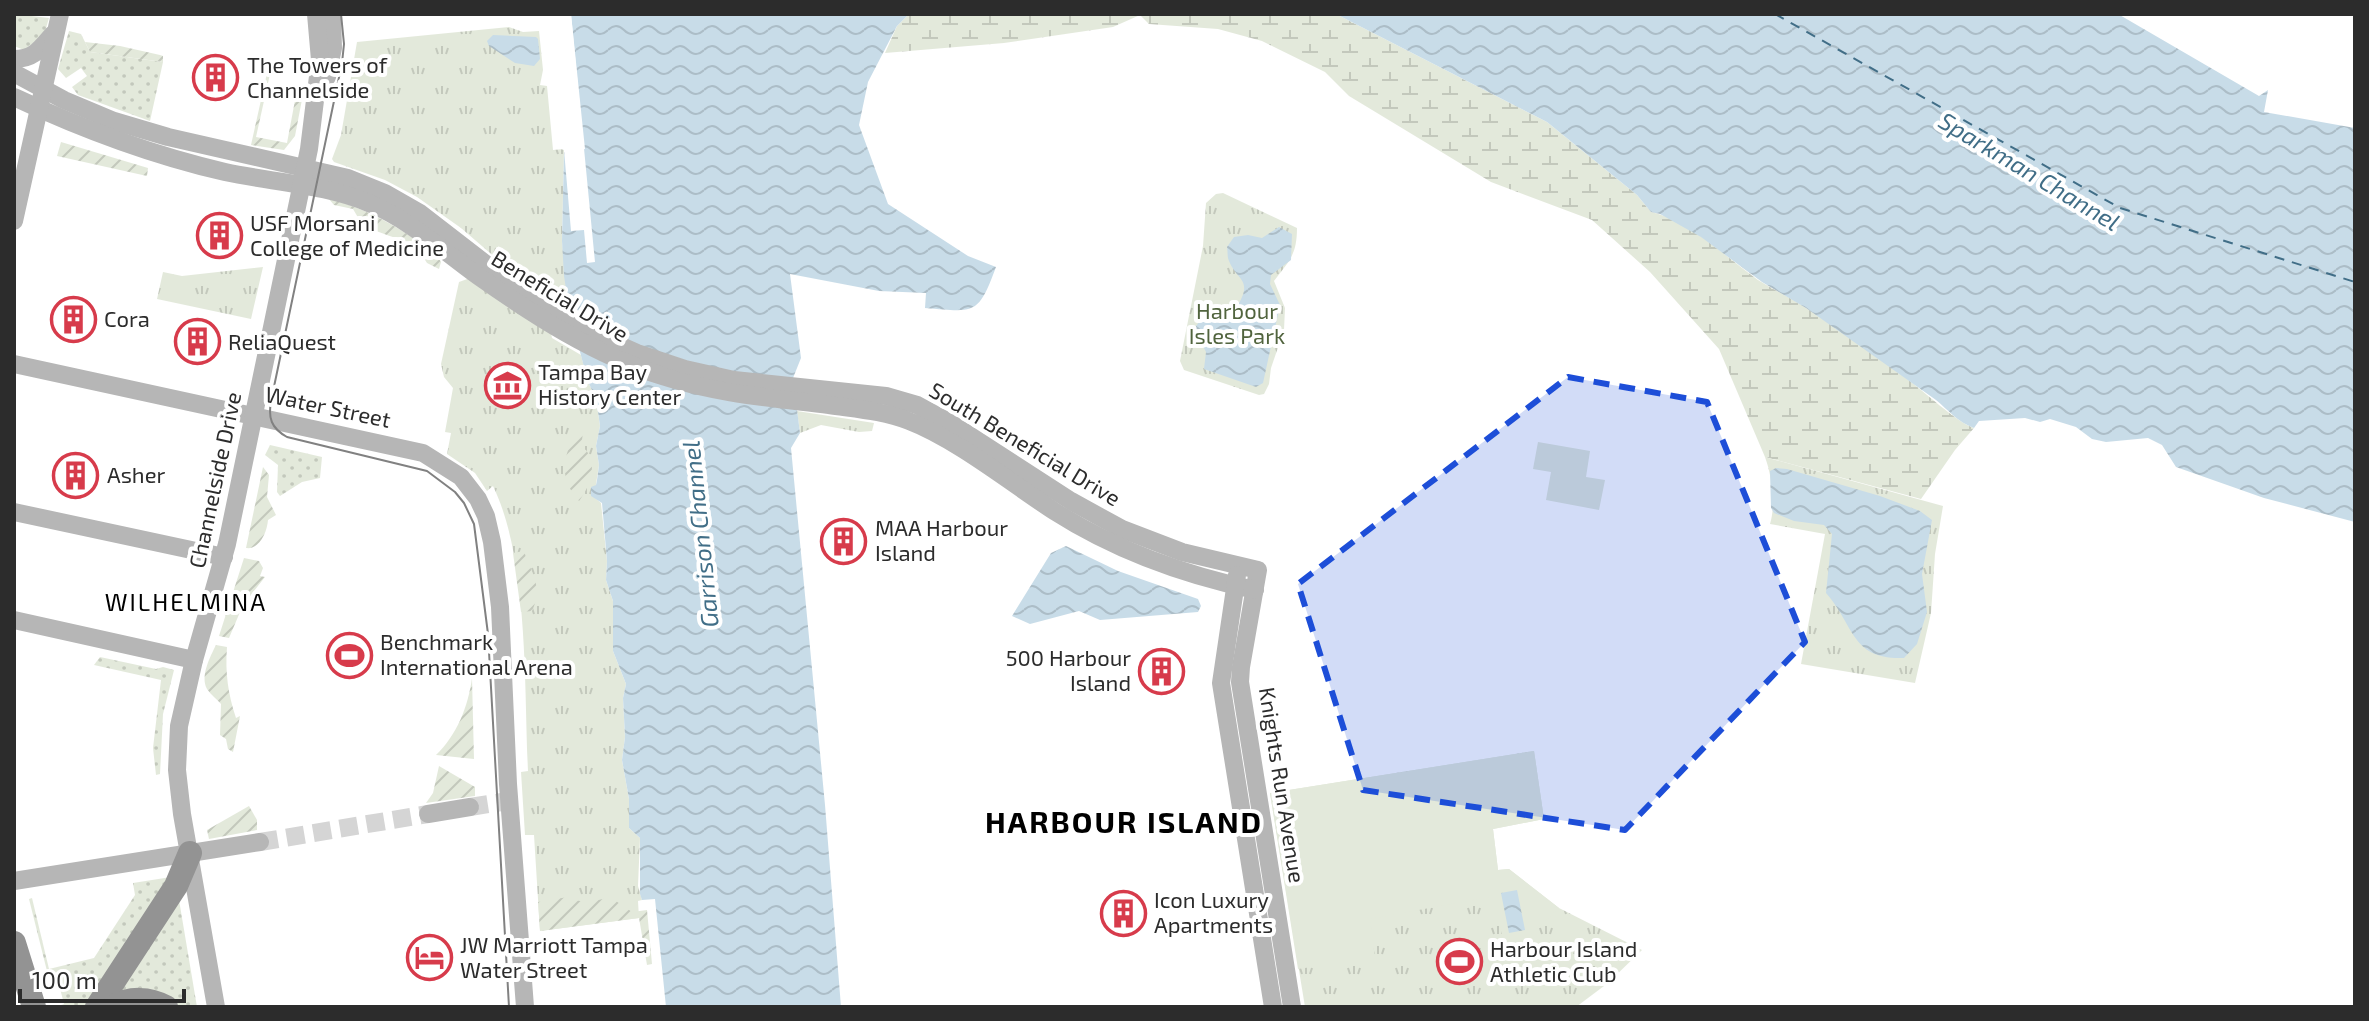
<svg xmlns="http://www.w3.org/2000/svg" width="2369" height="1021" font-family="'Exo 2',sans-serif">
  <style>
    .grass { fill: url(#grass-dots) }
    .wetland { fill: url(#wetland-marsh) }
    .park { fill: url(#park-tufts) }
    .garden { fill: url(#garden-furrows) }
    .pitch { fill: #e3e9db }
    .water { fill: url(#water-waves) }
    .pier { fill: #fff }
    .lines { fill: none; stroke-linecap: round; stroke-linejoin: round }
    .ferry { stroke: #416e87; stroke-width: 2; stroke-dasharray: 10 8; stroke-linecap: butt }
    .secondary-tunnel { stroke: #d5d5d5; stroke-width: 18; stroke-dasharray: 18 9; stroke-linecap: butt }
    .secondary { stroke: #b6b6b6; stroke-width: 18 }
    .highway { stroke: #939393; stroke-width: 24 }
    .tram { stroke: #818181; stroke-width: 2 }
    .marked { fill: #1d4ed8; fill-opacity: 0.2; stroke: #1d4ed8; stroke-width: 6; stroke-dasharray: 16 10; stroke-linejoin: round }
    .labels { text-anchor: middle; stroke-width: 8; stroke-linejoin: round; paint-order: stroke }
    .poi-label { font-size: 22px; fill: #2c2c2c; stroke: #fff; text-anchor: start }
    .street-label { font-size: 22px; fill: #2c2c2c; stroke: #fff }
    .park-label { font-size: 22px; fill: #51643e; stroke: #fff }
    .water-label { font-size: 24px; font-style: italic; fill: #416e87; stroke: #fff }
    .neighbourhood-label { font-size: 24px; letter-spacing: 2px; fill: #000; stroke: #fff }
    .district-label { font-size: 30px; font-weight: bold; letter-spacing: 2px; fill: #000; stroke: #fff }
  </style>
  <defs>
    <pattern id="grass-dots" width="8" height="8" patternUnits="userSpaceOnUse" patternTransform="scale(2)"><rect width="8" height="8" fill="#e3e9db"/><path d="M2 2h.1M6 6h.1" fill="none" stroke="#c3c8bc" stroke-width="1.8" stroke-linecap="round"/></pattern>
    <pattern id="wetland-marsh" width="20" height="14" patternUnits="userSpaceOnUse" patternTransform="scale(2)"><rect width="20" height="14" fill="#e3e9db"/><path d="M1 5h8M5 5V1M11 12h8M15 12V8" fill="none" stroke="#c3c8bc"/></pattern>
    <pattern id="park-tufts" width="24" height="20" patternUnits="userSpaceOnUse" patternTransform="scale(2)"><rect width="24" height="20" fill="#e3e9db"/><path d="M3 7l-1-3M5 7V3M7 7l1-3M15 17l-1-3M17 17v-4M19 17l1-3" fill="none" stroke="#c3c8bc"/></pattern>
    <pattern id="garden-furrows" width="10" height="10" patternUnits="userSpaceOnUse" patternTransform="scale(2)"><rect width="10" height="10" fill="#e3e9db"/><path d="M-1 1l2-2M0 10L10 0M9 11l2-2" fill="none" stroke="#c3c8bc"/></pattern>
    <pattern id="water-waves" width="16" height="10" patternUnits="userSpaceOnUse" patternTransform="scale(2)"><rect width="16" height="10" fill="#c8dce8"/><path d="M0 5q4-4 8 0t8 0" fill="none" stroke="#acbdc7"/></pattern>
  </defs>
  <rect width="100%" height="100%" fill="#fff"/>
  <g class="grass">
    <path d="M14 14 49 18 44 35 24 50 14 46Z"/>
    <path d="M69 31 81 34 90 52 163 62 150 121 78 95 72 87 87 76 81 68 66 78 58 69Z"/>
    <path d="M270 445 322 457 320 478 302 482 280 496 277 492 278 465 265 455Z"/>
    <path d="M100 657 156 669 163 667 174 670 163 714 160 774 156 775 153 748 161 680 94 665Z"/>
    <path d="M171 877 178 894 197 1007H56L64 1004 56 973 48 975 29 899 32 898 49 969 94 958 135 895 133 883Z"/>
  </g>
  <path class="wetland" d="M909 14H1336L1547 122 1637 195 1651 212C1689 220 1727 258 1758 280 1774 290 1791 298 1806 308 1840 330 1873 354 1906 378 1924 391 1956 422 1974 428L1955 450 1921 499 1765 457 1719 349 1650 272 1592 220 1491 182 1349 96 1325 72 1262 41 1218 29 1149 24 1140 15 1113 27 1004 43 885 53 897 26Z"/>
  <g class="park">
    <path d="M509 27 523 32 539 31 543 70 540 85 547 86 553 150 564 149V152L562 241 569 307 497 259 461 228 417 197 385 180 334 162 332 159 341 135 357 42Z"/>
    <path d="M1223 193 1297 228C1297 255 1289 261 1274 281L1285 308 1284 330 1271 368 1269 384 1264 394 1259 395 1184 370 1180 361 1203 246 1206 203 1216 194Z"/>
    <path d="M263 267 251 319 157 299 163 272 182 276Z"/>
    <path d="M470 278 551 333 552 338 581 355 588 382 596 398 600 426 596 446 599 465 594 497 601 503 607 561 606 580 613 601V651L626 684 623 698 625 737 622 760 629 799V828L640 838 638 886 642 900 638 901 639 918 540 931 534 835H525L521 772 528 771C524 687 529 560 493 486L487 491 475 473 447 454 451 433 445 432 453 388 444 377 441 364 459 282Z"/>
    <path d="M797 411 874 423 872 431 859 432 821 425 800 433Z"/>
    <path d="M1765 457 1943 506 1935 554 1931 613 1915 683 1801 664 1825 534 1770 524C1776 505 1772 476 1765 457Z"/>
    <path d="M1534 751 1544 819 1493 829 1498 870 1509 869 1559 908 1642 950 1608 983 1576 1007H1305L1270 793Z"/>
  </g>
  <g class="garden">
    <path d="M85 42 120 46 160 55 163 56V62L90 52Z"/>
    <path d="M267 73 270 74 256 137 287 143 296 95 299 89H304L295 136 284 150 251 145Z"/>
    <path d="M61 142 148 168 147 176 57 156Z"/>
    <path d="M328 198C372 211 401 228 437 255L441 262 439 269 427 263 415 244C397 239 381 233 363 226L353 209 334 205Z"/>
    <path d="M580 429 583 432 581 448 586 450C599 468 588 489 579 501 558 478 562 453 580 429Z"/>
    <path d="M263 467 269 475 267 497 276 515 268 520C267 533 259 550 246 548Z"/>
    <path d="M524 551C531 574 544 586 532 611L521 612 513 553Z"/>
    <path d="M244 558 259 561 263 568 260 576 265 577 243 605 229 638 219 636Z"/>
    <path d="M216 645 227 647C225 673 228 694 236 718L240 716 233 752 228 749 226 739 220 735 221 704C217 699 211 695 207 689 200 676 210 657 216 645Z"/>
    <path d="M472 678 474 759 436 755C457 735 468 707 472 678Z"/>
    <path d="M439 766 475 787V796L426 803 433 793Z"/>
    <path d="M249 806 257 820V830L209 839 207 830Z"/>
    <path d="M568 897C583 905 595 901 610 897L632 912 647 910 652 964 647 965 639 918 540 931 538 902Z"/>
  </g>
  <g class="pitch">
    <path d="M1538 442 1590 451 1586 477 1605 480 1599 510 1546 500 1551 472 1533 469Z"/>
    <path d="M1534 751 1544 819 1493 829 1498 870 1509 869 1559 908 1514 950 1504 951 1500 921H1493L1489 897 1370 919 1375 958 1298 969 1270 793Z"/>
  </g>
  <g class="water">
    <path d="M571 14H909L897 26 868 82 859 125 888 204 968 256 996 267C978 316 975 312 925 308L926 293 879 291 790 274 801 358 793 378 800 433 791 448 825 805 841 1007H666L655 899 642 900 640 894V838L629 828V799L622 760 625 737 623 698 626 684 613 651V601L606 580 607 561 602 503 591 496V487L596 485 597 480 599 465 596 446 600 426 596 398 588 382 570 314 564 276 562 241 564 152 585 149Z"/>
    <path d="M1336 14H2118L2259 96 2268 90 2264 112 2355 128V522L2264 498 2176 467 2162 445 2148 438 2106 442 2092 439 2076 427 2050 419 2040 422 2025 418 1979 421 1974 428C1958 422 1949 411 1936 400L1806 308 1762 282 1701 237 1660 214 1651 212 1637 195 1547 122Z"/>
    <path d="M493 35 536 37 538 39 540 59 534 66 515 63 489 46 487 41Z"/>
    <path d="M1279 227 1292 234 1291 260 1271 275 1270 284 1280 305 1263 383 1256 387 1204 369 1206 352 1194 329C1205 312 1219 310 1238 305 1253 279 1237 281 1229 261 1227 257 1228 252 1227 247L1234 237 1248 235 1262 238Z"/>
    <path d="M1776 468 1787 469 1880 496 1920 511 1932 520 1922 574 1927 612 1917 644 1904 658C1851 660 1855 626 1826 593L1832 534 1824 525 1794 521 1774 513 1771 508 1770 471Z"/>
    <path d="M1066 546 1118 571 1198 599 1201 606 1198 612 1100 620 1079 611 1030 624 1012 616 1051 553Z"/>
    <path d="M1517 890 1525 930 1509 933 1501 893Z"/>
  </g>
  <path class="pier" d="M567 14H571L595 262 587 263 584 230 571 231 564 150 561 149 580 146Z"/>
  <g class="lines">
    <path class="ferry" d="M1775 14 2120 208 2355 282"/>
    <g class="secondary-tunnel">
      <path d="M470 807 502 802"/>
      <path d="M260 842 428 814"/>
    </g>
    <g class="secondary">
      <path d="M14 59C34 59 41 48 53 34"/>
      <path d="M14 73 64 100 114 121 168 137 348 178 385 193 420 213 500 275 549 308 592 333 637 353 685 369 734 380 886 396 917 405 952 424 1071 501 1122 529 1182 552 1258 570 1241 667 1240 682 1292 1007"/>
      <path d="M327 77 333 48 332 14"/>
      <path d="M14 97C82 129 151 155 225 172 271 182 328 185 371 204 410 220 443 251 478 276 535 316 595 355 662 376 717 394 773 398 829 405 856 409 884 411 909 421 956 439 1011 483 1054 511 1115 550 1184 575 1255 590"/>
      <path d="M14 221 60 14"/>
      <path d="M14 364 423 453 461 477 478 499 486 516 492 542 500 607 508 784 525 1007"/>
      <path d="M14 512 224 557"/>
      <path d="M1237 575 1221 683 1273 1007"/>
      <path d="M14 620 194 660"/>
      <path d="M428 814 470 807"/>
      <path d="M14 881 260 842"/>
      <path d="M216 1007 182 814 177 770 179 726 194 660 227 544 309 149 320 60 316 14"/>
    </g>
    <g class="highway">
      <path d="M14 943 34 1007"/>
      <path d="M97 1007 176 886 190 853"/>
      <path d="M113 1007C130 997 149 998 166 1007"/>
    </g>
    <path class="tram" d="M341 14 344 44 342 63 271 401C268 418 271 428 287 437L427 471 455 492 464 503 474 524 488 634 509 1007"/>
  </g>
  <path class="marked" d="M1568 377 1707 402 1805 642 1625 830 1363 790 1298 584Z"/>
  <defs>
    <symbol id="building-ring" viewBox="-11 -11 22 22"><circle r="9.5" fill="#fff" stroke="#d73b4b" stroke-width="1.5"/><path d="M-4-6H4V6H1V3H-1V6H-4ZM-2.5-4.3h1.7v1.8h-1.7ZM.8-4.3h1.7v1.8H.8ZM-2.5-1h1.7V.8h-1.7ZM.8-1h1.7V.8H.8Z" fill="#d73b4b"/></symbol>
    <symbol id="museum-ring" viewBox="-11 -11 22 22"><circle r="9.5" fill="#fff" stroke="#d73b4b" stroke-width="1.5"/><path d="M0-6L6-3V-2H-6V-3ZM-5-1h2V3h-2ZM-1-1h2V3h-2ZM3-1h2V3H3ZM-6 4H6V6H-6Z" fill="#d73b4b"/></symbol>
    <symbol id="stadium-ring" viewBox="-11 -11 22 22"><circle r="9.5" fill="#fff" stroke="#d73b4b" stroke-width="1.5"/><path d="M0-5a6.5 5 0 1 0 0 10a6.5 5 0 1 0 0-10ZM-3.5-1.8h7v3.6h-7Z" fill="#d73b4b"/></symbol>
    <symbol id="hotel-ring" viewBox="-11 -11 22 22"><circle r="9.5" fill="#fff" stroke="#d73b4b" stroke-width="1.5"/><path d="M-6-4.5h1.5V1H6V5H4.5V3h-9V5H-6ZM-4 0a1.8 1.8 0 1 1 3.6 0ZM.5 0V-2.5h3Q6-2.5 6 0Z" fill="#d73b4b"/></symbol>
  </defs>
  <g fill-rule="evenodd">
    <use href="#building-ring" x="190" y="52" width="51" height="51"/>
    <use href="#building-ring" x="194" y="210" width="51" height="51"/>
    <use href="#building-ring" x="48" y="294" width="51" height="51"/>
    <use href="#building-ring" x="172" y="316" width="51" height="51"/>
    <use href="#museum-ring" x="482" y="360" width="51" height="51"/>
    <use href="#building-ring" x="50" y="450" width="51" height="51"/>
    <use href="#building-ring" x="818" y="516" width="51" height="51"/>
    <use href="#stadium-ring" x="324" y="630" width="51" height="51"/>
    <use href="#building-ring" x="1136" y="646" width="51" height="51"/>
    <use href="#building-ring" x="1098" y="888" width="51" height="51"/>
    <use href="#hotel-ring" x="404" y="932" width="51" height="51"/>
    <use href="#stadium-ring" x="1434" y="936" width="51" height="51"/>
  </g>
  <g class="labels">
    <g class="poi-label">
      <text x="247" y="73">The Towers of<tspan x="247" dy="25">Channelside</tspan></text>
      <text x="250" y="231">USF Morsani<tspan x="250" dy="25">College of Medicine</tspan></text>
      <text x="104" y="327">Cora</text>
      <text x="228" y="350">ReliaQuest</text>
      <text x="538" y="380">Tampa Bay<tspan x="538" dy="25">History Center</tspan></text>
      <text x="107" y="483">Asher</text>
      <text x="875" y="536">MAA Harbour<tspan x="875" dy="25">Island</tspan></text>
      <text x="380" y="650">Benchmark<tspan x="380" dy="25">International Arena</tspan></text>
      <text x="1131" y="666" text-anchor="end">500 Harbour<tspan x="1131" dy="25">Island</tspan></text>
      <text x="1154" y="908">Icon Luxury<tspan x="1154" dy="25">Apartments</tspan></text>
      <text x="460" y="953">JW Marriott Tampa<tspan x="460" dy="25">Water Street</tspan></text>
      <text x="1490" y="957">Harbour Island<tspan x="1490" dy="25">Athletic Club</tspan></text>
    </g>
    <g class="street-label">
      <text transform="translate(560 296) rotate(31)" y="8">Beneficial Drive</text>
      <text transform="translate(328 407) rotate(12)" y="8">Water Street</text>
      <text transform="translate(1025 444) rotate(31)" y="8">South Beneficial Drive</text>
      <text transform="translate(215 480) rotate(-78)" y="8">Channelside Drive</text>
      <text transform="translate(1282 785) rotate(81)" y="8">Knights Run Avenue</text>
    </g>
    <g class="park-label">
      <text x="1237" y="319">Harbour<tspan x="1237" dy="25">Isles Park</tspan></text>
    </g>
    <g class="water-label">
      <text transform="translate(2029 172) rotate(31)" y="8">Sparkman Channel</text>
      <text transform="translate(701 534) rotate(-96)" y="8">Garrison Channel</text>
    </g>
    <g class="neighbourhood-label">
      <text x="186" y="611">WILHELMINA</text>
    </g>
    <g class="district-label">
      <text x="1124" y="833">HARBOUR ISLAND</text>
    </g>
  </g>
  <rect width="2369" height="1021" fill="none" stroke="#2c2c2c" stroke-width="32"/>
  <path d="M20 989v12h164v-12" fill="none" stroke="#2c2c2c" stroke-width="4"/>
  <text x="32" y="989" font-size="24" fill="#2c2c2c" stroke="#ffffff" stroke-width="6" paint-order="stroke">100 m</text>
</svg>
